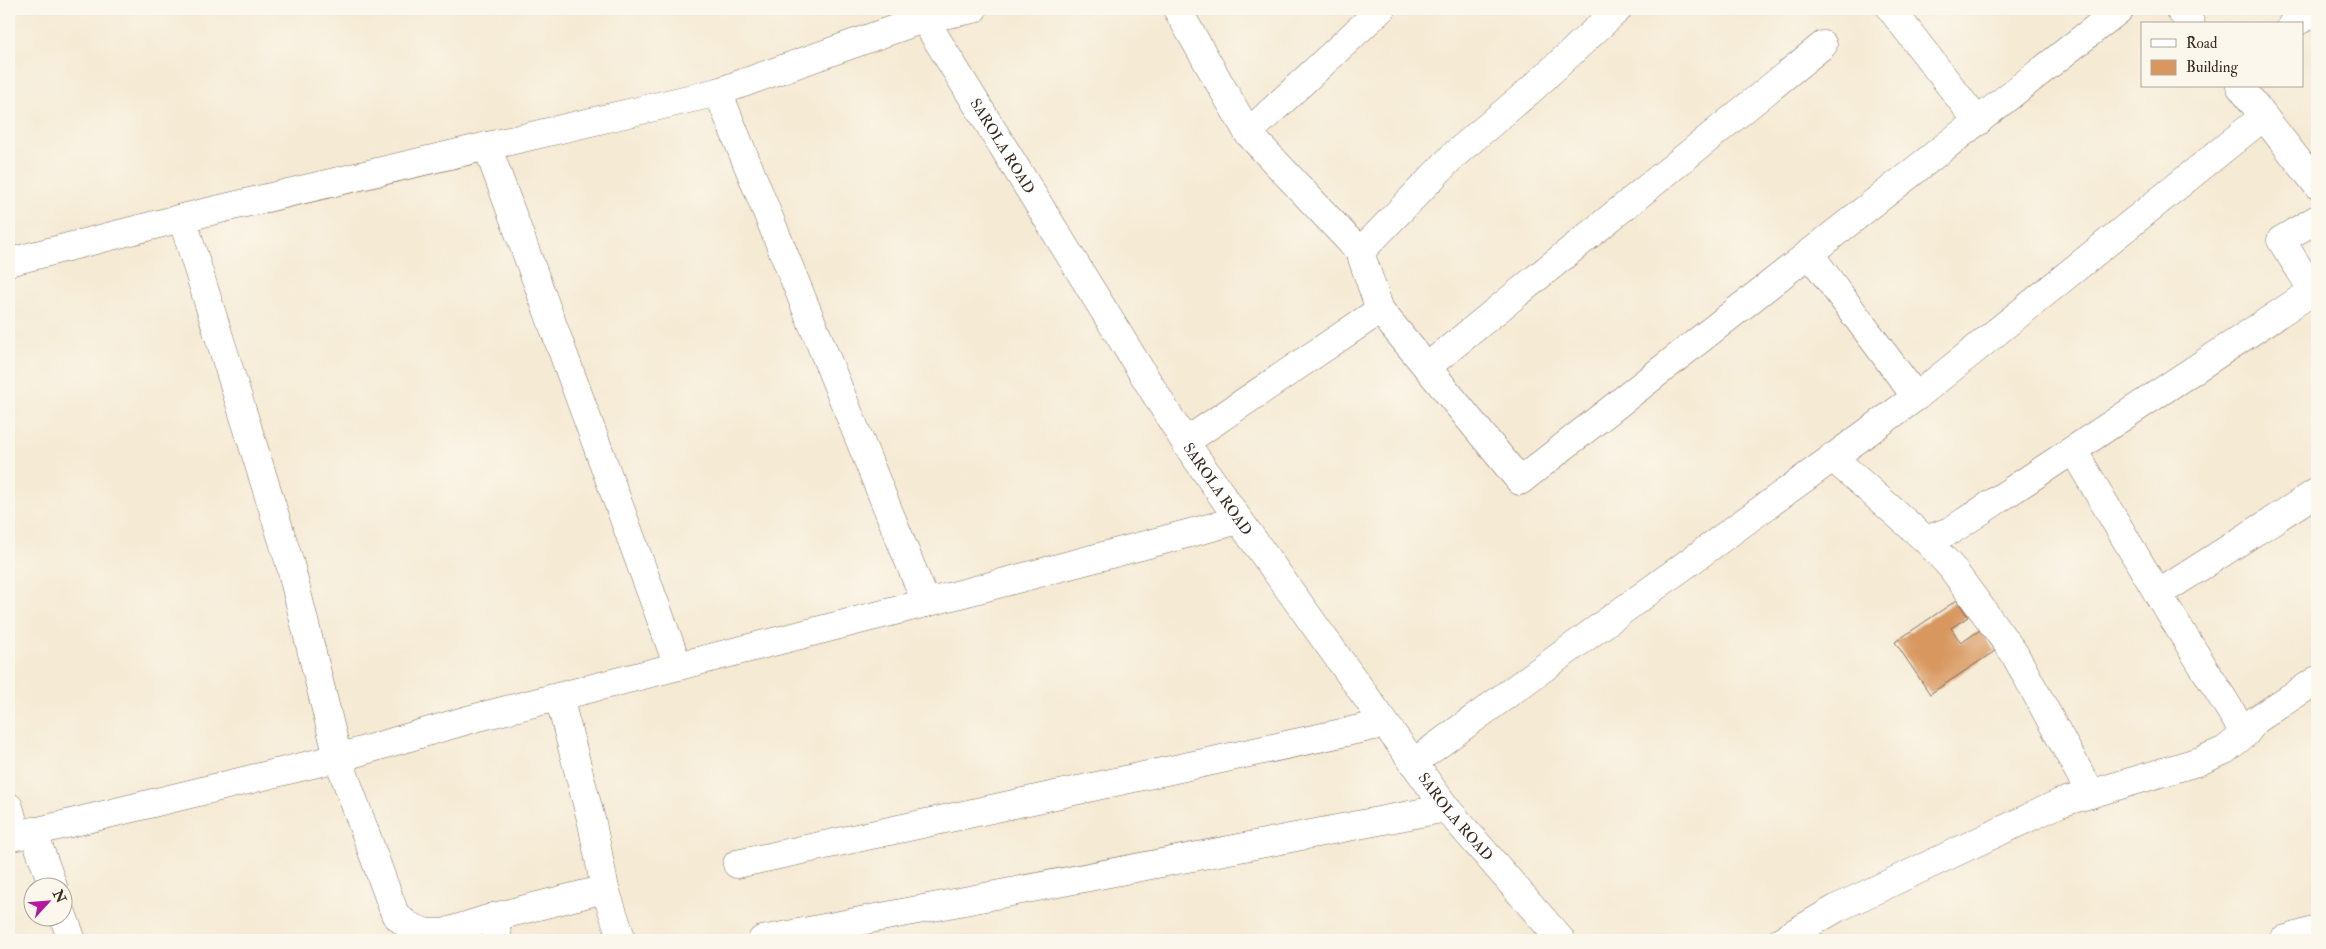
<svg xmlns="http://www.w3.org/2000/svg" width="2326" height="949" font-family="'IM FELL Double Pica',serif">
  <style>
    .building { fill: #d8975e }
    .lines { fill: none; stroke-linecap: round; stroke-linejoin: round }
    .street-casing { stroke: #7c6d5e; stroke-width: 29 }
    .secondary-casing { stroke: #7c6d5e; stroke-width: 29 }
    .highway-casing { stroke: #7c6d5e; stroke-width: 29 }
    .street { stroke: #fff; stroke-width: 28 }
    .secondary { stroke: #fff; stroke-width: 28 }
    .highway { stroke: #fff; stroke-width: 28 }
    .labels { text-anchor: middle; stroke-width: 4.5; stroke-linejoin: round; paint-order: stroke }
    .street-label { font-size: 15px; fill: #3b2a1e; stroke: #fbf7ec }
  </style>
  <rect width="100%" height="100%" fill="#fbf7ec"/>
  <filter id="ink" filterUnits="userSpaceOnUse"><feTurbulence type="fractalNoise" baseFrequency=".02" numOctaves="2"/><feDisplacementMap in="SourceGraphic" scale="10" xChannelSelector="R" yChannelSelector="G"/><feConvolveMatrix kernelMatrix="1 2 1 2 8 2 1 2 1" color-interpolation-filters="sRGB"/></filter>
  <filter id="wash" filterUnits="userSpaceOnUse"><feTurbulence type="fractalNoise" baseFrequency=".0096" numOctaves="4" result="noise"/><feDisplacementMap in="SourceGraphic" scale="20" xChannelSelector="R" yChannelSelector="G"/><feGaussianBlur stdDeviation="1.12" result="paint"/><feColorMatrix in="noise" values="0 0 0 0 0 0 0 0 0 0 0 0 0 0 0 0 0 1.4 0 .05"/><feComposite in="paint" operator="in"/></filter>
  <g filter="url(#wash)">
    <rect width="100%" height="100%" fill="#f5ead4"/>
    <g id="blocks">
      <path class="building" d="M1957 600 1968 617 1951 628 1961 643 1980 630 1995 651 1930 694 1895 642Z"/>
    </g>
  </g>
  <g filter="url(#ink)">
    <use href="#blocks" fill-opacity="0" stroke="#7c6d5e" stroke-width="1"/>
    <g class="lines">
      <defs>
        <g id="street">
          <path d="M1177 9 1248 133 1360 252"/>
          <path d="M1618 9 1533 88 1454 155 1360 252 1380 310 1520 481 2120 9"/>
          <path d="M1891 9 1978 122"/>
          <path d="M2179 9 2191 24"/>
          <path d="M2292 24 2317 12"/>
          <path d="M2240 86 2317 185"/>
          <path d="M718 92 926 603"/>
          <path d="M1248 133 1381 9"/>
          <path d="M487 146 678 666"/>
          <path d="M182 218 290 564 338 758 395 914 407 925 426 933H443L494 917 605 889"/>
          <path d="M2317 219 2281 240 2317 297"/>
          <path d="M1809 253 1916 397"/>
          <path d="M9 262 182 218 718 92 923 19 973 9"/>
          <path d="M1427 367 1823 45"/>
          <path d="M1185 442 1380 310"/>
          <path d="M2073 450 2158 594 2245 734"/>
          <path d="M1832 457 1926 540 1952 530 2313 291"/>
          <path d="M1926 540 1951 567 2014 653 2091 794"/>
          <path d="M2158 594 2317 492"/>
          <path d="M559 697 592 823 605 889 622 940"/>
          <path d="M1413 763 1916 397 2263 117"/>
          <path d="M9 807 17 835"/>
          <path d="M33 831 53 886"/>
          <path d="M9 838 338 758 471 719 926 603 1239 520"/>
          <path d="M737 864 1383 724"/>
          <path d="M62 913 72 940"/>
          <path d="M494 917 498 940"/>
          <path d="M762 940 1446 808"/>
          <path d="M1782 940 1837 908 2060 803 2200 761 2225 750 2245 734 2256 720 2317 680"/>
        </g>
        <g id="secondary">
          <path id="s1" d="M918 9 1185 442 1239 520 1446 808 1561 940"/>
        </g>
        <path id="highway" d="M2283 940 2317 930"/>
      </defs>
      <use href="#street" class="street-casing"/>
      <use href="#secondary" class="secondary-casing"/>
      <use href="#highway" class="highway-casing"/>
      <use href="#street" class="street"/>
      <use href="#secondary" class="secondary"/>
      <use href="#highway" class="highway"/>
    </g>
  </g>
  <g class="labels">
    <g class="street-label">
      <text dy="5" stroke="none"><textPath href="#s1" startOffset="161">SAROLA ROAD</textPath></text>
      <text dy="5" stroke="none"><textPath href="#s1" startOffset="566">SAROLA ROAD</textPath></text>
      <text dy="5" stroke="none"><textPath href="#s1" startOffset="971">SAROLA ROAD</textPath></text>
    </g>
  </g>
  <rect width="2326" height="949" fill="none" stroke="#fbf7ec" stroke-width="30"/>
  <rect x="2141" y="22" width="162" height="65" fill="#fbf7ec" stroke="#aea59a"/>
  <rect x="2151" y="39" width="25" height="8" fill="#ffffff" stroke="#aea59a"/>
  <text x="2186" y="48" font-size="15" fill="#3b2a1e">Road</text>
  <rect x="2151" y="60" width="25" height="15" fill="#d8975e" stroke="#aea59a"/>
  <text x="2186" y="72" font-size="15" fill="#3b2a1e">Building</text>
  <g transform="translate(48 902) rotate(64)"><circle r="24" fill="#fbf7ec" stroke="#aea59a"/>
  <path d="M0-4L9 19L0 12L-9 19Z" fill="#b5179e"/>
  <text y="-8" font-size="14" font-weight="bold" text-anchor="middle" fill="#3b2a1e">N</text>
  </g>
</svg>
